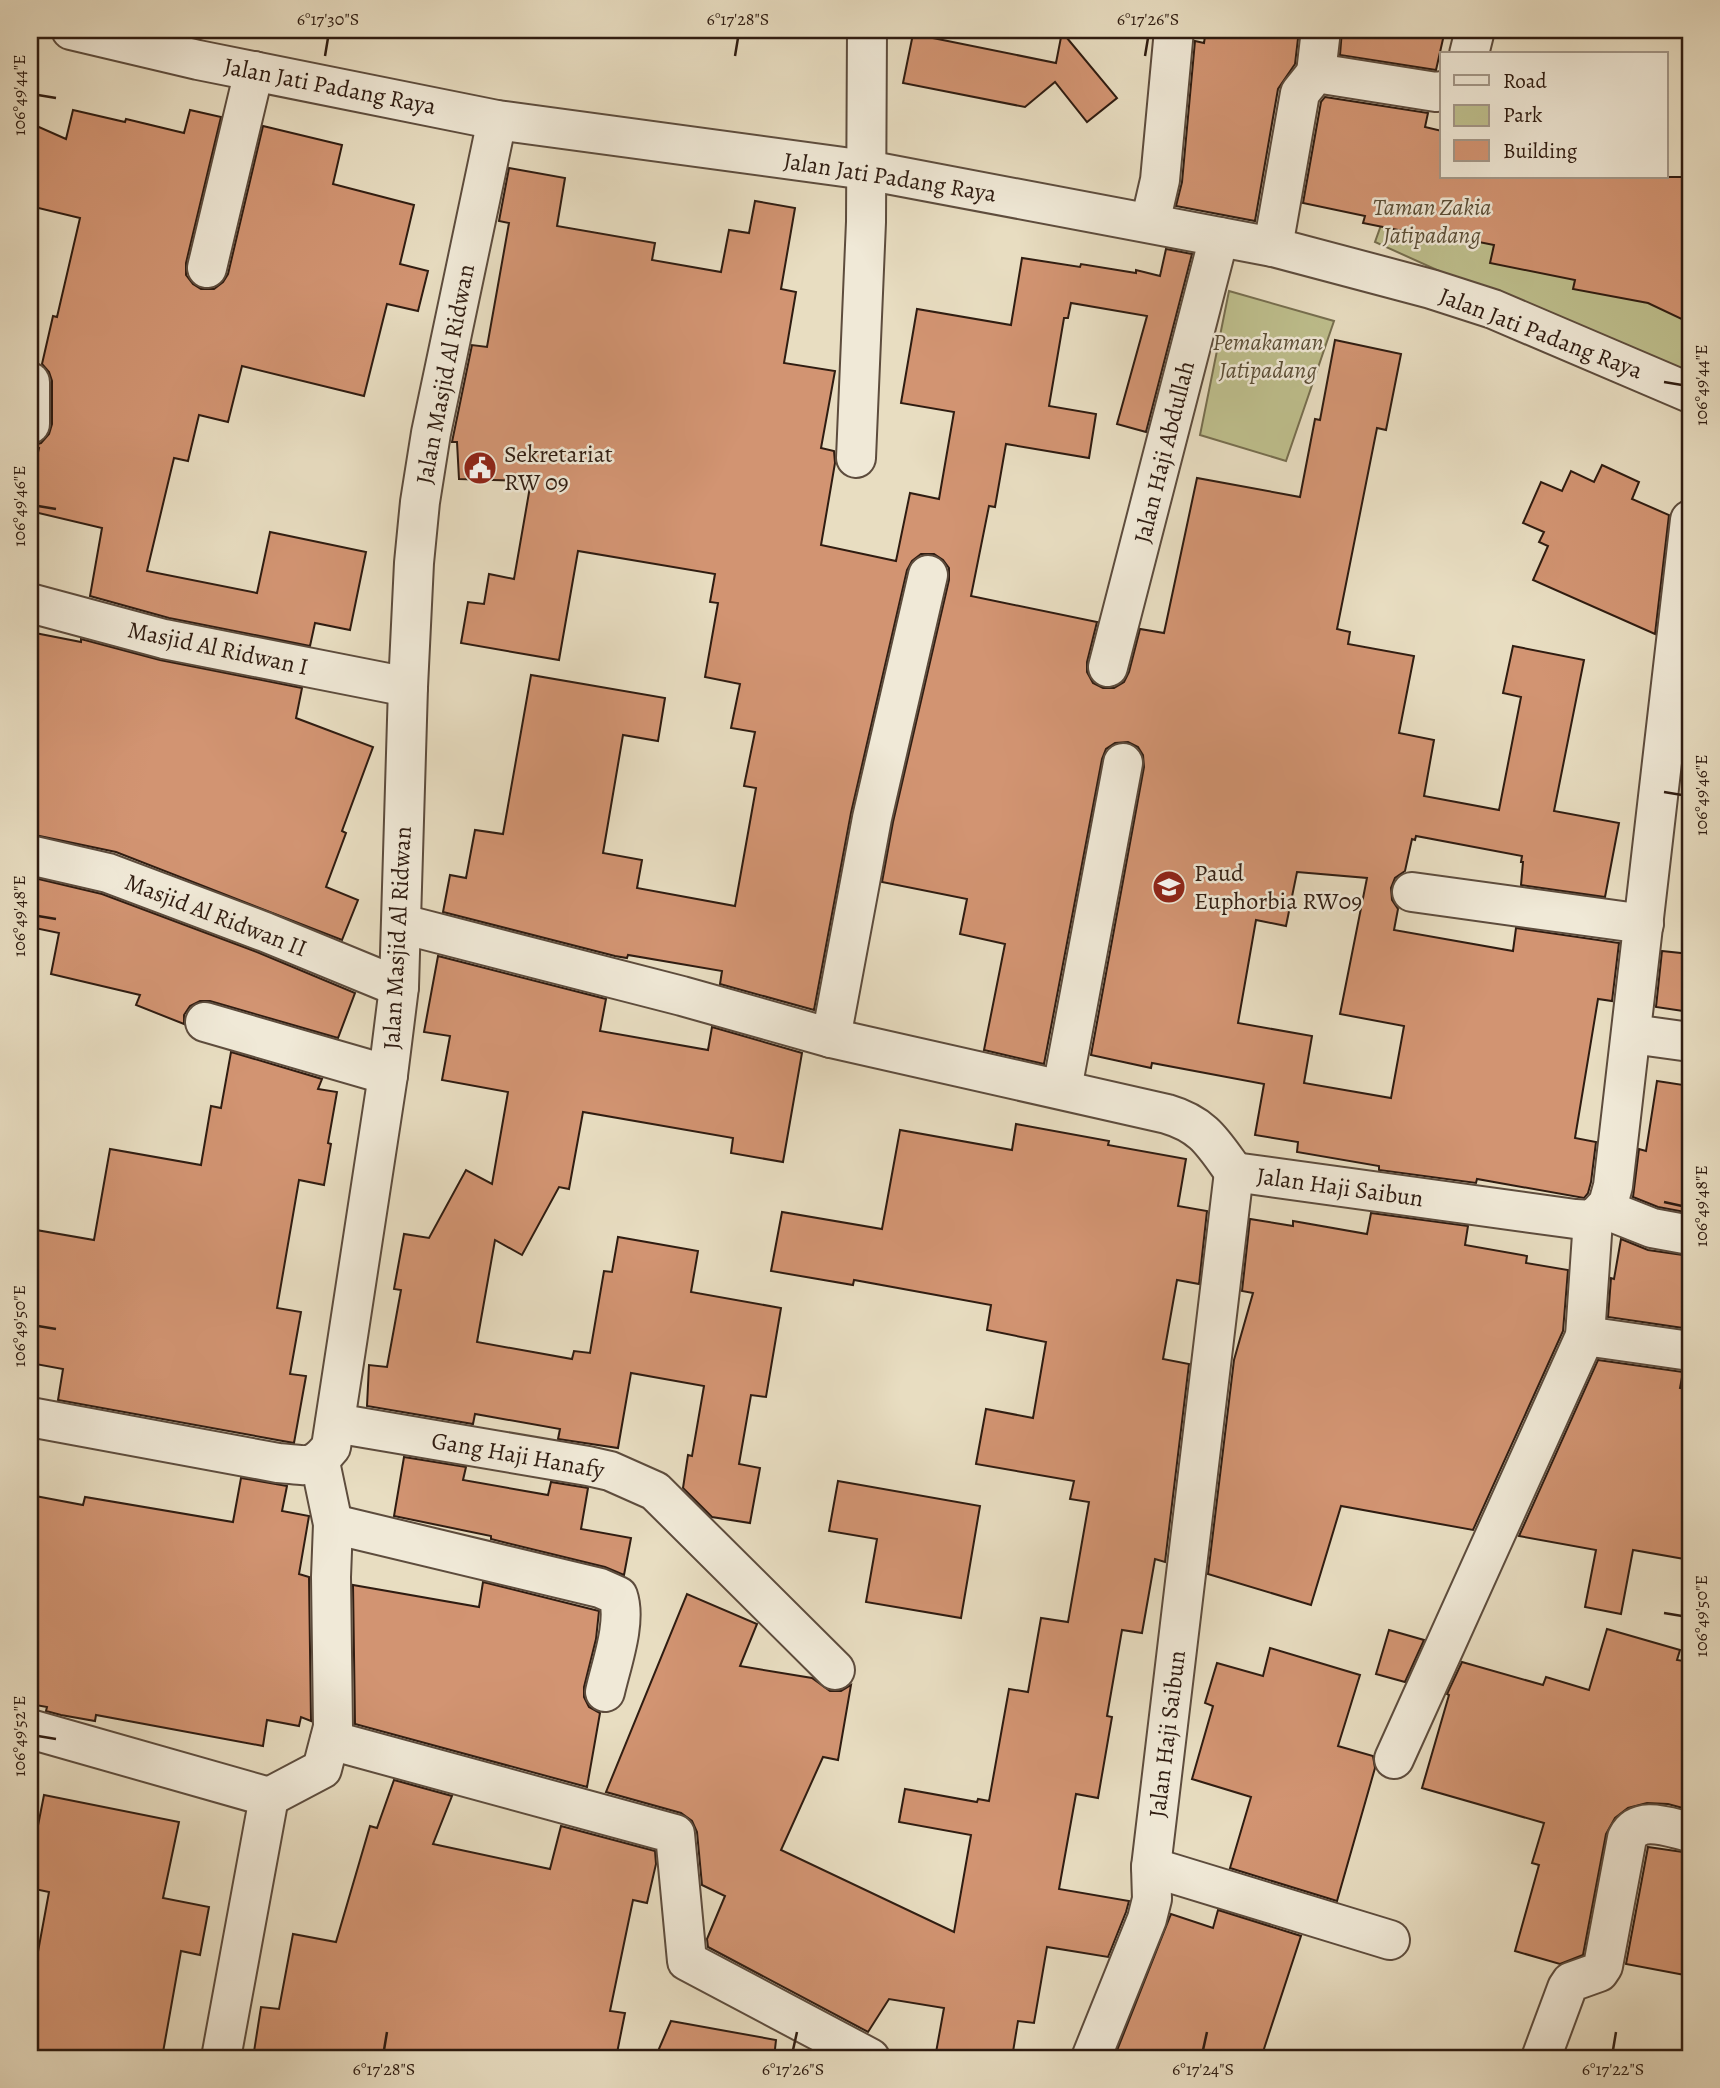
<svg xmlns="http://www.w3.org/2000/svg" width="1720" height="2088" font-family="Alegreya,serif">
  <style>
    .green { fill: #bebf8d; stroke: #766e4f; stroke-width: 2 }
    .building { fill: #d29472; stroke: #2f1c11; stroke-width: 2; fill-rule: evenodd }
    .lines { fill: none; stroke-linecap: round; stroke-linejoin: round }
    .minor-casing { stroke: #5d4c3d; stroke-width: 42 }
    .minor { stroke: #f0e9d7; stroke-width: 38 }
    .ticks { fill: none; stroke: #2f1c11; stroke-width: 2.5 }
    .labels { text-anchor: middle; stroke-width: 5; stroke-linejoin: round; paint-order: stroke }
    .street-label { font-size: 24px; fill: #2f1c11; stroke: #f0e9d7 }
    .park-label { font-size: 24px; font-style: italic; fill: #5a4d36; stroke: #f0e9d7 }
    .poi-label { font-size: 24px; fill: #2f1c11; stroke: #f0e9d7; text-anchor: start }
    .neatline { fill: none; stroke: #2f1c11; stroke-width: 2.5 }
    .ticks-label { font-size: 18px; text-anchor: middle; fill: #2f1c11 }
  </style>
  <rect width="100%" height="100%" fill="#e8ddc1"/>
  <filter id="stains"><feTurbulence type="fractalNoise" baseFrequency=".00286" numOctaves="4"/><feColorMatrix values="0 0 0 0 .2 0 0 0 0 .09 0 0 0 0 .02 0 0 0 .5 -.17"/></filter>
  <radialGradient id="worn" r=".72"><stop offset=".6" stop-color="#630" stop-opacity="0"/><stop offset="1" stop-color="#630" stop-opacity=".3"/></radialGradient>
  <g class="green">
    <path d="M1404 161 1690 295V384L1375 242Z"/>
    <path d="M1229 291 1334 321 1286 461 1200 435Z"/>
  </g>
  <g class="building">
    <path d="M1206 30H1299L1295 64 1278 89 1255 221 1176 206 1182 182 1195 41 1204 43Z"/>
    <path d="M1342 30H1445L1436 70 1340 55Z"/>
    <path d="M1062 32 1117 98 1087 122 1055 82 1025 107 903 83 913 34 1056 63Z"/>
    <path d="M1325 97 1428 113 1425 127 1442 131V177H1690V323L1648 303 1573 289 1575 280 1490 263 1494 245 1429 232 1428 236 1363 223 1365 216 1303 203 1321 102Z"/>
    <path d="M73 110 125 122 126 119 184 133 190 110 221 117 186 263V275L193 284 201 289H214L223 282 228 274 263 126 342 145 333 184 414 205 400 264 428 271 418 311 387 304 364 396 242 366 228 422 199 415 188 461 174 458 147 571 257 593 270 532 366 552 350 630 315 623 310 646 169 618 90 596 102 528 30 511V486L39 448 30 446 41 443 49 434 52 424V381L49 372 42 364 53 316 57 317 80 218 30 206V123L66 139Z"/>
    <path d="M509 168 565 178 557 226 655 243 652 260 721 272 729 230 749 233 755 201 795 208 781 289 796 292 784 363 835 371 821 448 834 451 835 463 821 545 896 561 910 493 939 499 954 412 901 403 917 309 1011 325 1022 258 1080 267 1081 264 1136 273V270L1160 276 1166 249 1192 254 1146 432 1117 424 1147 316 1071 303 1068 318H1064L1049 406 1096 414 1089 458 1006 444 995 507 989 506 971 596 1097 622 1087 662V672L1093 683 1103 688H1114L1124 682 1129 672 1140 629 1164 633 1197 478 1300 497 1315 419 1320 420 1335 340 1401 354 1386 430 1377 428 1337 629 1350 632 1348 644 1414 656 1399 733 1434 740 1424 796 1499 810 1521 697 1503 693 1513 646 1584 660 1554 811 1619 823 1605 897 1521 885 1523 862H1521L1522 856 1416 836 1415 840 1412 839 1405 871 1395 878 1391 888 1392 900 1398 909 1394 930 1513 951 1516 928 1619 943 1612 1001 1598 999 1575 1138 1596 1142 1591 1182 1588 1193 1584 1198 1477 1179 1476 1183 1379 1170V1166L1297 1152 1298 1142 1255 1135 1264 1084 1152 1063 1151 1068 1091 1055 1144 767 1143 755 1138 747 1128 742 1115 743 1106 749 1102 759 1044 1064 984 1050 1005 944 960 934 967 899 882 882 893 822 949 580V568L943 560 934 554H921L912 561 907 570 851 813 814 1010 720 984 722 971 628 955 627 958 615 956 443 912 450 875 466 878 475 830 503 834 531 675 665 698 658 741 623 735 603 853 642 860 637 888 735 906 756 788 744 786 755 732 731 728 740 684 705 677 718 603 710 602 715 574 578 551 559 660 461 643 468 602 484 604 489 574 514 579 531 481 459 479 457 442H452L472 345 487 347 509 223 499 221ZM1297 872 1367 878 1340 1014 1404 1026 1391 1098 1304 1083 1312 1036 1238 1023 1256 920 1286 926Z"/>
    <path d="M1602 465 1639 482 1632 499 1669 515 1655 634 1533 580 1548 546 1539 542 1544 532 1523 523 1541 482 1562 491 1571 471 1594 482Z"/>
    <path d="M30 632 81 642V639L160 660 302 688 296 718 373 747 342 831 346 833 326 887 358 900 342 940 116 852 30 834Z"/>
    <path d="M30 877 102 894 257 952 355 993 338 1038 210 1001H200L190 1006 184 1015V1024L136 1005 140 995 51 974 59 933 30 927Z"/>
    <path d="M1662 951 1690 954V1012L1656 1007Z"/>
    <path d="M438 956 606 999 600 1031 708 1050 712 1027 802 1053 783 1162 731 1153 733 1138 583 1112 569 1189 559 1187 522 1255 495 1240 477 1342 572 1359 574 1351 590 1353 604 1271 612 1272 618 1237 698 1251 691 1292 781 1308 766 1397 751 1395 739 1464 760 1468 750 1523 712 1517 683 1488 688 1455 692 1456 704 1386 631 1373 618 1448 558 1439 560 1429 475 1414 473 1424 367 1406 369 1365 387 1367 401 1290 394 1289 404 1234 429 1238 466 1170 492 1184 508 1092 442 1080 450 1036 424 1032Z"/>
    <path d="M231 1052 322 1079 318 1089 337 1092 328 1143 331 1144 324 1185 299 1180 277 1308 301 1312 290 1374 306 1376 294 1443 58 1400 63 1369 30 1363V1265L36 1230 94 1240 110 1149 201 1165 211 1106 221 1108Z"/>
    <path d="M1657 1081 1690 1086V1213L1658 1207 1633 1197 1639 1149 1646 1151Z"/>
    <path d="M1016 1124 1109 1141 1108 1145 1186 1159 1178 1206 1207 1211 1199 1284 1177 1280 1163 1359 1189 1364 1165 1562 1155 1559 1142 1633 1122 1630 1107 1716 1112 1717 1098 1798 1076 1794 1059 1889 1129 1901 1126 1912 1108 1957 1047 1947 1034 2023 1018 2021 1012 2058H935L944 2008 889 1999 868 2032 708 1947 707 1939 725 1896 702 1885 697 1832 692 1821 681 1813 606 1792 687 1594 757 1624 740 1666 812 1678 830 1691H841L851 1685 838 1760 823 1757 781 1850 954 1932 971 1835 899 1822 905 1789 977 1802 978 1799 989 1801 1009 1689 1028 1692 1041 1618 1068 1622 1089 1502 1070 1499 1074 1481 976 1464 986 1409 1033 1418 1046 1342 987 1330 991 1305 854 1280 853 1285 771 1271 782 1212 882 1229 900 1130 1012 1150Z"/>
    <path d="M1371 1213 1468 1226 1465 1245 1527 1256 1526 1263 1568 1270 1563 1331 1473 1530 1341 1506 1311 1605 1208 1574 1234 1360 1253 1293 1242 1291 1250 1219 1293 1226V1221L1367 1234Z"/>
    <path d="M1621 1239 1648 1250 1690 1256V1329L1608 1317 1611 1278 1614 1279Z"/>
    <path d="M1598 1360 1683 1372 1680 1388 1690 1390V1560L1633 1550 1621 1614 1585 1607 1596 1550 1519 1536Z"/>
    <path d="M404 1457 466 1467 463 1480 548 1495 551 1482 588 1488 581 1529 631 1538 624 1575 605 1567 491 1539V1536L394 1516Z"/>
    <path d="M241 1478 287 1486 282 1511 309 1516 299 1574 309 1577 311 1721 301 1717 299 1726 267 1720 263 1746 96 1715 95 1721 61 1715 46 1711 47 1707 30 1704V1495L83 1505 85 1497 233 1522Z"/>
    <path d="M838 1481 980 1506 961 1618 866 1602 877 1539 829 1531Z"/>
    <path d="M483 1582 599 1611 596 1639 584 1687V1697L589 1707 600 1713 587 1787 355 1724 353 1585 479 1607Z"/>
    <path d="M1607 1629 1680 1650 1677 1660 1690 1662V1810L1668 1804 1647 1803 1628 1808 1615 1818 1606 1834 1583 1955 1560 1964 1515 1951 1539 1865 1532 1863 1544 1823 1422 1788 1449 1695 1447 1694 1462 1662 1543 1685 1546 1677 1589 1690Z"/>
    <path d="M1389 1630 1424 1640 1405 1682 1376 1674Z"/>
    <path d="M1270 1648 1360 1675 1338 1746 1373 1756 1375 1768 1337 1901 1230 1868 1251 1797 1192 1779 1213 1706 1205 1703 1217 1663 1263 1676Z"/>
    <path d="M394 1780 452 1796 433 1844 550 1869 561 1826 655 1851 656 1864 647 1903 633 1900 610 2011 625 2013 616 2058H253L261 2007 279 2009 293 1934 336 1942 370 1826 377 1828Z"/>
    <path d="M44 1795 179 1822 163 1898 209 1907 200 1955 181 1951 162 2058H30V1995L49 1892 30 1888V1866Z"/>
    <path d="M1648 1847 1690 1853V1976L1626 1964Z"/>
    <path d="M1218 1910 1301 1936 1261 2058H1114L1171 1914 1213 1928Z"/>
    <path d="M671 2021 776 2040 774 2058H655Z"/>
  </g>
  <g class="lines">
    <defs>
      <g id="minor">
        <path d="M71 30 198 60 497 120 866 170 1273 247 1431 289 1493 309 1690 393"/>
        <path d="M1469 54 1475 30"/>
        <path d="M1316 73 1321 30"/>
        <path d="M1150 223 1160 180 1174 30"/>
        <path d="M1273 247 1300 93 1316 73 1436 92 1442 91"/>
        <path d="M207 268 254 71"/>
        <path d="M30 382V424"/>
        <path d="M856 458 866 222 867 30"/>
        <path d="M30 603 164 639 408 687"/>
        <path d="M1108 667 1219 237"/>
        <path d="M30 855 108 873 265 932 399 987"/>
        <path d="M1412 892 1644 924"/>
        <path d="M402 924 682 996 831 1038 1167 1114C1204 1125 1213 1143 1234 1172"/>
        <path d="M205 1022 388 1075"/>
        <path d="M1632 1034 1690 1042"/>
        <path d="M831 1038 872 818 928 575"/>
        <path d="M1062 1089 1123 763"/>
        <path d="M1234 1172 1575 1219 1593 1220 1608 1204 1613 1186 1690 520"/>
        <path d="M1604 1209 1652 1228 1690 1235"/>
        <path d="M1585 1336 1690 1351"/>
        <path d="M30 1417 278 1463C307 1465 312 1471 331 1447L388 1075 399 987 408 687 414 563 420 502 431 433 497 120"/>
        <path d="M335 1423 588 1466 610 1471 655 1491 835 1670"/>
        <path d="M333 1524 600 1588 618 1596C627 1622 611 1665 605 1692"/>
        <path d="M30 1729 269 1797 221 2058"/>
        <path d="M330 1740 675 1834 687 1961 870 2058"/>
        <path d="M1394 1759 1585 1336 1593 1220"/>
        <path d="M269 1797 322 1769 333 1727 331 1577 333 1524 320 1462"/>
        <path d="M1151 1867 1390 1940"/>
        <path d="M1091 2058 1147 1919 1152 1899 1151 1867 1234 1172"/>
        <path d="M1541 2058 1567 1988 1571 1982 1599 1972 1603 1966 1627 1838C1639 1814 1670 1828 1690 1832"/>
      </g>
    </defs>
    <use href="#minor" class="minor-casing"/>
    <use href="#minor" class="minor"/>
  </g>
  <path class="ticks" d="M325 56 328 38M735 56 738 38M1145 56 1148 38M38 95 56 98M1664 382 1682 385M38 506 56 509M1664 792 1682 795M38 916 56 919M1664 1202 1682 1206M38 1326 56 1329M1664 1613 1682 1616M38 1736 56 1739M384 2050 387 2032M793 2050 797 2032M1203 2050 1207 2032M1613 2050 1616 2032"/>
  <defs>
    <symbol id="civic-disc" viewBox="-11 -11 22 22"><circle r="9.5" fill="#8f2418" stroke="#f0e9d7"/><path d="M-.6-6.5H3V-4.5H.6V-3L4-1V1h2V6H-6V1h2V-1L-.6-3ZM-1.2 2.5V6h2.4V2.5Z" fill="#fff"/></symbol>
    <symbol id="school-disc" viewBox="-11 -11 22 22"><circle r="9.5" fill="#8f2418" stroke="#f0e9d7"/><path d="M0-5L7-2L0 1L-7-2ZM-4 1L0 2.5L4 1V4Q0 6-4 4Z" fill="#fff"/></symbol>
  </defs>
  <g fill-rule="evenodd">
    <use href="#civic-disc" x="461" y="449" width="38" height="38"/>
    <use href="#school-disc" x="1150" y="868" width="38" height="38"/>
  </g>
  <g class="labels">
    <g class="street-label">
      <text transform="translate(330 86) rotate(11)" y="8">Jalan Jati Padang Raya</text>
      <text transform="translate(890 177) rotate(9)" y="8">Jalan Jati Padang Raya</text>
      <text transform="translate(1541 333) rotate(21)" y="8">Jalan Jati Padang Raya</text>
      <text transform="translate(445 374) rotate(-79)" y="8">Jalan Masjid Al Ridwan</text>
      <text transform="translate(1164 452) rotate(-76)" y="8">Jalan Haji Abdullah</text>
      <text transform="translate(218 648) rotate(12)" y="8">Masjid Al Ridwan I</text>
      <text transform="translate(216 915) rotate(21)" y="8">Masjid Al Ridwan II</text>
      <text transform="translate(397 938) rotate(-87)" y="8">Jalan Masjid Al Ridwan</text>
      <text transform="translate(1340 1187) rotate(8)" y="8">Jalan Haji Saibun</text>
      <text transform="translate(518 1455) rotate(10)" y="8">Gang Haji Hanafy</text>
      <text transform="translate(1167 1734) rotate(-83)" y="8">Jalan Haji Saibun</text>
    </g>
    <g class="park-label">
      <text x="1432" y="215">Taman Zakia<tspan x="1432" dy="28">Jatipadang</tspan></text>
      <text x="1268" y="350">Pemakaman<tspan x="1268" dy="28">Jatipadang</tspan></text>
    </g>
    <g class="poi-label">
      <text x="504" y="462">Sekretariat<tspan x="504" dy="28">RW 09</tspan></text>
      <text x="1194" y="881">Paud<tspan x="1194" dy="28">Euphorbia RW09</tspan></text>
    </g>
  </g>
  <rect width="1720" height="2088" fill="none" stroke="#e8ddc1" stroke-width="77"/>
  <rect x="1440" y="52" width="228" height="126" fill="#f0e9d7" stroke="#a39788" stroke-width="2"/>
  <rect x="1454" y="75" width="35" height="10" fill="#f0e9d7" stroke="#a39788" stroke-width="2"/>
  <text x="1503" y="88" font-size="21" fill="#2f1c11">Road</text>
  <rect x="1454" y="105" width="35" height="21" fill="#bebf8d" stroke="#a39788" stroke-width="2"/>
  <text x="1503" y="122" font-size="21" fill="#2f1c11">Park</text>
  <rect x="1454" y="140" width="35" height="21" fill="#d29472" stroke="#a39788" stroke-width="2"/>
  <text x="1503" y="158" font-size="21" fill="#2f1c11">Building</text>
  <rect x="38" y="38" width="1644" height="2012" class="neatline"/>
  <g class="ticks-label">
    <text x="328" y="25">6°17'30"S</text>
    <text x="738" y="25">6°17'28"S</text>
    <text x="1148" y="25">6°17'26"S</text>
    <text transform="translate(19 95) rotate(-90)" y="6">106°49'44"E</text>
    <text transform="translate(1701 385) rotate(-90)" y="6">106°49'44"E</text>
    <text transform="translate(19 506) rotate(-90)" y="6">106°49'46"E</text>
    <text transform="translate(1701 795) rotate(-90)" y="6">106°49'46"E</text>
    <text transform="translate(19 916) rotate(-90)" y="6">106°49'48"E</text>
    <text transform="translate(1701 1206) rotate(-90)" y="6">106°49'48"E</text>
    <text transform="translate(19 1326) rotate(-90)" y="6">106°49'50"E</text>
    <text transform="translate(1701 1616) rotate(-90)" y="6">106°49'50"E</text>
    <text transform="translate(19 1736) rotate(-90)" y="6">106°49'52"E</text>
    <text x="384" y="2075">6°17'28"S</text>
    <text x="793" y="2075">6°17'26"S</text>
    <text x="1203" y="2075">6°17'24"S</text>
    <text x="1613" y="2075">6°17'22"S</text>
  </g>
  <rect width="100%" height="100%" filter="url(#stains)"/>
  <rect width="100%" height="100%" fill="url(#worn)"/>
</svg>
